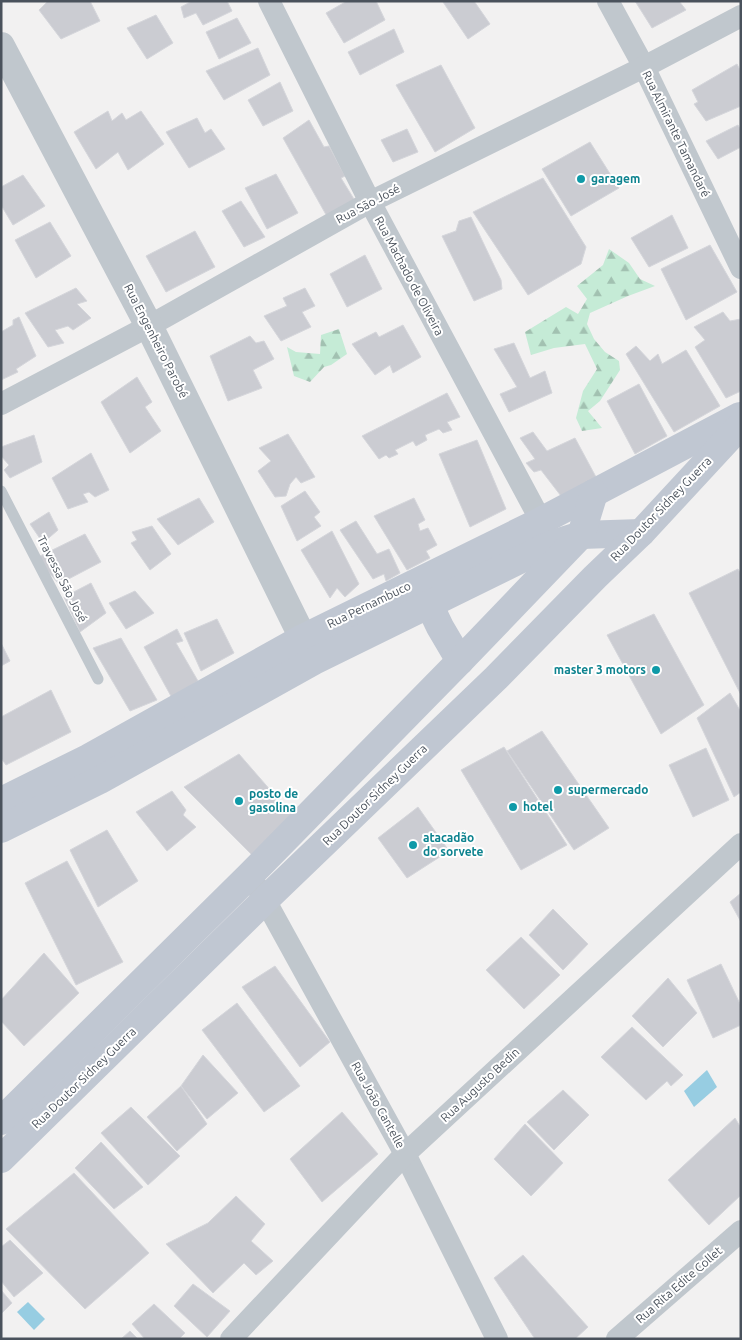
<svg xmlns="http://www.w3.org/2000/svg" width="742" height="1340" font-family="Ubuntu,sans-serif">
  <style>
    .forest { fill: url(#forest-firs) }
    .water { fill: #97cde2 }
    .building { fill: #cbccd2; stroke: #d5d6db }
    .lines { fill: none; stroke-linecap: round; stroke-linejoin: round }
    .service { stroke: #c0c7cd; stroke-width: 11 }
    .minor { stroke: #c0c7cd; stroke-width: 22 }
    .tertiary { stroke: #c0c7cd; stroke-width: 28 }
    .secondary { stroke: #c0c7d2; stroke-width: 28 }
    .culture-dot { fill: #0f9aa8; stroke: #fff; stroke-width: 2 }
    .labels { text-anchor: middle; stroke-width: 4; stroke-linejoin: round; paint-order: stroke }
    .street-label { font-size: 12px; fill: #4a525c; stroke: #fff }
    .culture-label { font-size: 12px; font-weight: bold; fill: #0d838f; stroke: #fff; text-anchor: start }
  </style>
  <defs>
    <pattern id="forest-firs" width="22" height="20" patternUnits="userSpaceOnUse" patternTransform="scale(1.25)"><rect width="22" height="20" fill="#c5ebd6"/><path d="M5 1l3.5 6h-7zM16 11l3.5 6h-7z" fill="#a2c1b1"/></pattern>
  </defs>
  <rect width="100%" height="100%" fill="#f2f1f1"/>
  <g class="forest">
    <path d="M609 249 629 263 640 279 655 286 628 296 590 313 587 324 594 339 605 352 619 361 620 370 600 401 588 411 602 428 582 431 576 418 583 391 597 369 585 344 554 348 531 355 525 332 566 307 578 314 587 299 577 286 603 265Z"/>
    <path d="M339 329 347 354 331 365 324 367 310 382 294 376 287 347 296 352 320 354 321 335Z"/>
  </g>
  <g class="water">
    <path d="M707 1070 717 1087 694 1107 684 1091Z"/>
    <path d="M28 1302 45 1319 34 1330 17 1312Z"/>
  </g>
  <g class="building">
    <path d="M48 1H90L100 21 61 39 39 10Z"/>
    <path d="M192 1H227L232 11 203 25 196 13 184 18 181 7Z"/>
    <path d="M347 1H376L385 20 344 43 326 13Z"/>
    <path d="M444 1H474L490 24 468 39 443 2Z"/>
    <path d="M635 1H679L686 10 652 28Z"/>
    <path d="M156 15 173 43 147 59 127 28Z"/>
    <path d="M237 18 251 43 219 59 206 32Z"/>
    <path d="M394 29 404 52 360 75 348 52Z"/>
    <path d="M258 48 270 75 224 100 206 71Z"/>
    <path d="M737 64 741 72V106L706 121 694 104 698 102 692 90Z"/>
    <path d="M441 65 475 128 435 152 396 85Z"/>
    <path d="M280 82 293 111 263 126 248 100Z"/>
    <path d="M108 111 112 121 122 113 126 120 141 111 164 144 128 170 118 152 96 169 74 132Z"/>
    <path d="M197 118 205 133 211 129 225 149 189 168 166 132Z"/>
    <path d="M309 120 324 147 329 146 345 176 341 178 357 204 329 220 283 138Z"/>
    <path d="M738 125 741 130V147L718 159 706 141Z"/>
    <path d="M407 129 418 152 393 162 381 140Z"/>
    <path d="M590 142 619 188 571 216 542 169Z"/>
    <path d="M276 174 298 213 267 229 245 188Z"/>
    <path d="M23 175 45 206 13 225 1 205V187Z"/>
    <path d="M543 178 586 247 581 264 528 295 473 212Z"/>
    <path d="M241 201 265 237 244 247 222 211Z"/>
    <path d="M672 215 688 248 649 267 631 238Z"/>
    <path d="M471 217 501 280 502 289 474 301 442 236 456 231 459 221Z"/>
    <path d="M50 222 71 256 36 278 15 240Z"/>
    <path d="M195 231 215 267 166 292 146 256Z"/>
    <path d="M710 245 737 292 686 320 661 269Z"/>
    <path d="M365 255 382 289 347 307 330 274Z"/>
    <path d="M76 288 87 301 77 304 91 318 73 330 68 326 55 330 64 343 48 347 25 313Z"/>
    <path d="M305 288 315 306 302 312 311 327 281 341 264 316 287 306 283 298Z"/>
    <path d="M723 312 730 321 741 319V391L726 398 695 347 705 340 694 327Z"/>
    <path d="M19 317 36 356 16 369 18 372 1 380V332L13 325V320Z"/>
    <path d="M403 325 421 357 393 373 390 365 375 375 352 344 376 332 379 337Z"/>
    <path d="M250 336 256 343 264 341 274 359 253 370 262 388 228 401 210 356Z"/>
    <path d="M514 343 530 378 545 371 552 393 509 412 500 394 517 387 494 349Z"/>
    <path d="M636 346 650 361 658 354 662 364 686 350 720 406 674 432 626 354Z"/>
    <path d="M137 377 152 402 145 407 161 431 130 453 101 402Z"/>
    <path d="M639 384 667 436 635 454 607 401Z"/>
    <path d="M447 393 460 417 447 422 452 430 443 433 439 429 425 435 427 440 416 446 413 441 395 450 398 454 389 458 386 455 379 459 362 436Z"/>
    <path d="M533 432 547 451 575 438 596 477 561 496 541 470 534 472 526 463 535 459 520 438Z"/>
    <path d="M288 434 315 477 301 483 296 477 290 484 286 496 275 497 258 471 271 461 259 448Z"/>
    <path d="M34 435 42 462 10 478 4 470 9 465 1 456V447Z"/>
    <path d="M477 440 506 509 470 527 439 454Z"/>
    <path d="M91 453 109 490 95 497 89 492 83 494 88 502 68 509 52 478Z"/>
    <path d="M305 491 320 512 314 517 321 526 297 541 281 506Z"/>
    <path d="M199 498 214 522 178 545 157 519Z"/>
    <path d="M414 498 425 520 418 524 420 531 428 528 437 545 426 551 430 558 407 570 374 516Z"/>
    <path d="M49 512 58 530 43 543 30 524Z"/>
    <path d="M356 521 377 554 389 549 400 573 386 581 384 574 373 579 340 530Z"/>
    <path d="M152 526 171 554 150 570 131 543 137 540 132 532Z"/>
    <path d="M332 531 359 584 345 597 337 588 330 598 301 550Z"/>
    <path d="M85 534 101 562 59 584 36 558Z"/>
    <path d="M738 569 741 574V695L689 593Z"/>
    <path d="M91 583 106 613 80 632 64 597Z"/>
    <path d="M135 591 154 613 126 629 109 603Z"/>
    <path d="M654 614 704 705 661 734 607 635Z"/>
    <path d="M217 619 234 653 201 671 184 633Z"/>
    <path d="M177 629 183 641 176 643 198 681 172 698 144 647Z"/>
    <path d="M121 638 157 700 130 711 93 648Z"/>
    <path d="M1 643 10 661 1 666Z"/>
    <path d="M51 690 71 732 6 765 1 758V717Z"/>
    <path d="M730 693 741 712V792L734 797 697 718Z"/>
    <path d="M542 731 609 828 574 850 507 751Z"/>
    <path d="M504 747 567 845 521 870 461 770Z"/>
    <path d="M706 748 729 800 693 817 669 765Z"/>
    <path d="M239 754 292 815 253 856 184 787Z"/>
    <path d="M172 791 186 810 183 815 196 827 167 851 136 812Z"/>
    <path d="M418 807 449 851 407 878 378 838Z"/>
    <path d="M107 830 138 881 98 907 70 850Z"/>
    <path d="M67 861 123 962 76 985 25 883Z"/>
    <path d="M741 893V922L730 902Z"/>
    <path d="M553 909 588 944 563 970 529 935Z"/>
    <path d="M521 937 560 975 524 1009 486 970Z"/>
    <path d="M44 953 79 993 24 1046 1 1021V1000Z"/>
    <path d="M721 964 741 1006V1025L713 1038 687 980Z"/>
    <path d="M275 966 330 1042 300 1067 242 987Z"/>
    <path d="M668 978 697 1013 663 1047 632 1016Z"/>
    <path d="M237 1003 300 1086 264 1112 202 1030Z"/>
    <path d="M632 1027 683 1075 671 1086 667 1081 646 1100 601 1057Z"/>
    <path d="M203 1055 238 1093 207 1119 181 1086Z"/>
    <path d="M181 1086 207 1124 177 1151 147 1117Z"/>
    <path d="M563 1090 589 1115 554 1150 527 1122Z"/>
    <path d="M131 1107 180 1156 148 1185 101 1133Z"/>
    <path d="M342 1112 378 1154 322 1202 290 1159Z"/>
    <path d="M735 1118 741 1128V1195L709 1225 668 1180Z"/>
    <path d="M525 1124 563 1163 531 1196 494 1159Z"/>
    <path d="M101 1142 143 1187 114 1209 75 1168Z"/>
    <path d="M74 1173 149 1253 85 1309 6 1229Z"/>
    <path d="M236 1196 265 1224 251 1241 273 1261 256 1275 244 1263 213 1293 166 1244 208 1223Z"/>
    <path d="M10 1240 43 1273 14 1297 1 1281V1247Z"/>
    <path d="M523 1255 588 1327 575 1339H535L494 1278Z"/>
    <path d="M193 1284 230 1311 207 1337 174 1306Z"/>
    <path d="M1 1290 12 1303 1 1314Z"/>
    <path d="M154 1304 185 1333 179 1339H145L132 1324Z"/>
    <path d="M130 1331 138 1339H121Z"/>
  </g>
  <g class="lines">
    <path class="service" d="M1 491 98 679"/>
    <g class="minor">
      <path d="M269 1 370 202 541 521"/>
      <path d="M608 1 644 67 741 268"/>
      <path d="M1 404 149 326 370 202 644 67 741 16"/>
      <path d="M257 887 265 900 405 1154 497 1339"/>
      <path d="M231 1339 405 1154 741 844"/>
      <path d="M617 1339 741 1231"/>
    </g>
    <path class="tertiary" d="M1 46 149 326 303 638"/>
    <g class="secondary">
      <path d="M429 604 440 627 460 661"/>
      <path d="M1 801 88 758 303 638 541 521 740 416"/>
      <path d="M1 829 100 780 314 661 552 544 581 535 641 533"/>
      <path d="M1 1121 249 876 460 661 581 535 594 493"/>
      <path d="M1 1159 265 900 496 678 595 577 641 533 741 425"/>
    </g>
  </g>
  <g class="culture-dot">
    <circle cx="581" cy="179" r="5"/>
    <circle cx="656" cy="670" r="5"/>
    <circle cx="558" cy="790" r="5"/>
    <circle cx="239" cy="801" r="5"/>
    <circle cx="513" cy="807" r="5"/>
    <circle cx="413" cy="845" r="5"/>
  </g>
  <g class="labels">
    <g class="street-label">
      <text transform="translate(676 134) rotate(64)" y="4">Rua Almirante Tamandaré</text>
      <text transform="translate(368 204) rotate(-28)" y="4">Rua São José</text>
      <text transform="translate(409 276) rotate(62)" y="4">Rua Machado de Oliveira</text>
      <text transform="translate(156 341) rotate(63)" y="4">Rua Engenheiro Parobé</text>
      <text transform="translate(661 509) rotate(-46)" y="4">Rua Doutor Sidney Guerra</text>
      <text transform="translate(62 579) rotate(63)" y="4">Travessa São José</text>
      <text transform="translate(369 605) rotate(-26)" y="4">Rua Pernambuco</text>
      <text transform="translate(375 795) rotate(-44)" y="4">Rua Doutor Sidney Guerra</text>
      <text transform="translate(84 1078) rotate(-44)" y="4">Rua Doutor Sidney Guerra</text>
      <text transform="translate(480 1085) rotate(-43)" y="4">Rua Augusto Bedin</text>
      <text transform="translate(378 1105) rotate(61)" y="4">Rua João Cantelle</text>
      <text transform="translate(679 1285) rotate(-41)" y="4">Rua Rita Edite Collet</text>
    </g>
    <g class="culture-label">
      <text x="591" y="183">garagem</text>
      <text x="646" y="674" text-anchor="end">master 3 motors</text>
      <text x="568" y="794">supermercado</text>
      <text x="249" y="798">posto de<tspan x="249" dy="14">gasolina</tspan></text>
      <text x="523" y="811">hotel</text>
      <text x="423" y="842">atacadão<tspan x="423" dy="14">do sorvete</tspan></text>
    </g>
  </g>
  <rect width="742" height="1340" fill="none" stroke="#4a525c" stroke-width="5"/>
</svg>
